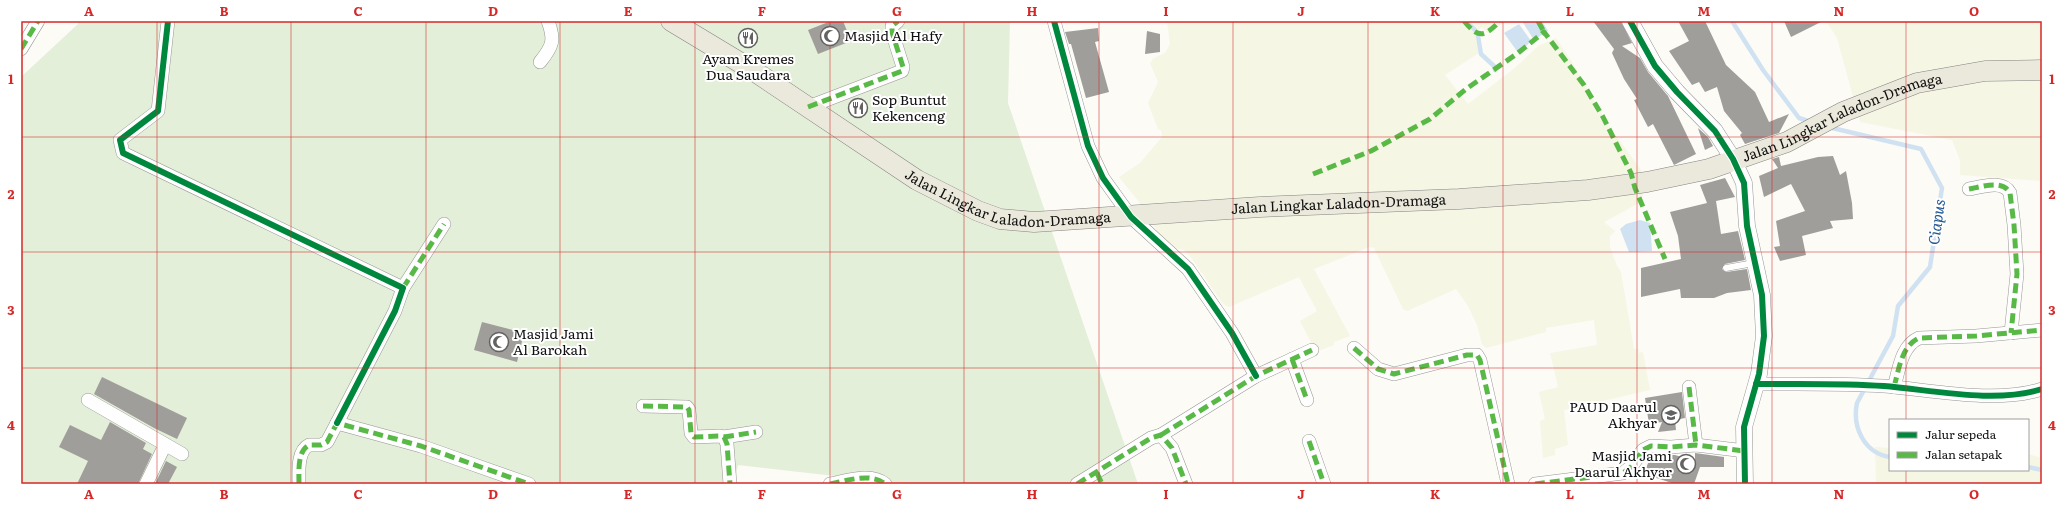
<svg xmlns="http://www.w3.org/2000/svg" width="2063" height="505" font-family="Literata,serif">
  <style>
    .farmland { fill: #f6f6e4 }
    .green { fill: #e3efd8 }
    .water { fill: #d0e2f2 }
    .lines { fill: none; stroke-linecap: round; stroke-linejoin: round }
    .stream { stroke: #d0e2f2; stroke-width: 4.5 }
    .building { fill: #a09e9b }
    .service-casing { stroke: #969694; stroke-width: 7 }
    .minor-casing { stroke: #969694; stroke-width: 14 }
    .tertiary-casing { stroke: #969694; stroke-width: 17 }
    .primary-casing { stroke: #848381; stroke-width: 21 }
    .service { stroke: #fffefe; stroke-width: 6 }
    .minor { stroke: #fffefe; stroke-width: 13 }
    .tertiary { stroke: #fffefe; stroke-width: 16 }
    .primary { stroke: #ebe9dc; stroke-width: 20 }
    .quiet { stroke: #58b947; stroke-width: 5; stroke-dasharray: 10 5; stroke-linecap: butt }
    .cycleway-casing { stroke: #fff; stroke-width: 8 }
    .cycleway { stroke: #00873e; stroke-width: 6 }
    .grid { fill: none; stroke: #d62828; stroke-width: 1; stroke-opacity: 0.55 }
    .labels { text-anchor: middle; stroke-width: 4; stroke-linejoin: round; paint-order: stroke }
    .poi-label { font-size: 14px; fill: #101010; stroke: #fff; text-anchor: start }
    .street-label { font-size: 14px; fill: #101010; stroke: #fff }
    .water-label { font-size: 15px; font-style: italic; fill: #245996; stroke: #fff }
    .neatline { fill: none; stroke: #d62828; stroke-width: 1.5 }
    .grid-label { font-size: 13px; text-anchor: middle; font-weight: bold; fill: #d62828 }
  </style>
  <rect width="100%" height="100%" fill="#fcfbf6"/>
  <g class="farmland">
    <path d="M1167 21H1507L1488 33 1482 27 1475 32 1479 53 1445 75 1468 104 1516 67 1538 46 1556 38 1572 62 1609 126 1647 178 1641 202 1604 222 1615 231 1610 236V247L1617 266 1621 272 1634 349H1639V353L1643 352 1650 390 1564 410 1568 445 1555 449V455L1543 458 1540 421 1545 419 1539 392 1558 387 1550 353 1597 345 1594 320 1546 328V332L1486 348 1482 344 1477 325 1468 306 1456 289 1407 311 1403 309 1374 248 1370 247 1314 269 1350 336 1334 342V345L1316 352 1300 321 1317 311 1299 277 1229 307 1223 304 1190 256 1184 250 1174 248 1158 233 1140 203 1119 177 1140 163 1162 137 1161 130 1158 129 1148 103 1158 82 1150 63 1154 58 1165 53 1170 44Z"/>
    <path d="M1826 21H2042V181L1960 175V160L1952 140 1860 122 1837 38Z"/>
    <path d="M1875 447 1890 448V470H2028V454L2042 458V484H1876Z"/>
  </g>
  <path class="green" d="M78 21H1010L1008 103 1138 484H905L738 465 734 484H21V77L78 24Z"/>
  <g class="water">
    <path d="M1522 21H1542L1548 31 1534 40Z"/>
    <path d="M1519 24 1531 41 1519 54 1504 33Z"/>
    <path d="M1640 220 1650 223 1652 251 1629 252 1620 229 1626 224Z"/>
  </g>
  <g class="lines">
    <g class="stream">
      <path d="M1466 21 1475 30"/>
      <path d="M1732 21 1763 70 1799 118 1811 122"/>
      <path d="M1478 36 1481 54 1494 66 1495 70"/>
      <path d="M1828 127 1921 149 1942 188 1930 267 1898 306 1893 336 1857 403C1852 427 1864 453 1890 457"/>
      <path d="M2028 467 2042 470"/>
    </g>
  </g>
  <g class="building">
    <path d="M831 21H843L851 41 818 54 808 30Z"/>
    <path d="M1593 21H1621L1632 43 1622 46 1640 58 1648 72 1668 96 1696 154 1674 165 1653 124 1648 127 1634 100 1637 99 1624 79 1612 53 1614 49Z"/>
    <path d="M1678 21H1705L1726 65 1755 92 1769 122 1789 114 1779 133 1745 144 1740 135 1742 133 1724 111 1717 87 1705 92 1699 82 1692 85 1669 51 1689 41Z"/>
    <path d="M1784 21H1823L1791 37Z"/>
    <path d="M1098 28 1099 41 1095 42 1109 92 1086 98 1071 44H1069L1065 32Z"/>
    <path d="M1147 31 1160 34V52L1145 54Z"/>
    <path d="M1698 128 1708 137 1713 146 1705 150Z"/>
    <path d="M1833 156 1840 175 1846 171 1852 203 1853 219 1830 221 1833 228 1802 236 1806 255 1780 261 1774 247 1780 246 1776 221 1805 211 1791 184 1764 197 1759 176 1778 168 1772 159 1779 157 1781 166 1818 157Z"/>
    <path d="M1725 178 1735 197 1716 201 1721 234 1738 231 1745 260 1725 264 1722 269 1726 272 1747 269 1751 290 1727 293 1714 298H1681L1680 289 1641 297V268L1681 259 1678 236 1670 212 1707 203 1700 185Z"/>
    <path d="M482 322 524 333 517 362 474 350Z"/>
    <path d="M102 377 187 418 177 439 154 428 94 394Z"/>
    <path d="M1682 392 1685 418 1675 420 1676 430 1658 432 1662 422 1649 424 1645 398Z"/>
    <path d="M110 422 146 443 143 449 152 454 138 484H77L88 461 59 447 70 425 101 440Z"/>
    <path d="M1695 453 1724 457V467H1700L1694 484H1675L1644 474 1651 455 1653 454 1675 455 1695 461Z"/>
    <path d="M166 461 177 467 168 484H155Z"/>
  </g>
  <g class="lines">
    <defs>
      <path id="service" d="M1726 268 1754 263"/>
      <g id="minor">
        <path d="M168 21 158 111 120 140 123 153 403 288 395 311 337 423"/>
        <path d="M1054 21 1088 146 1103 178 1131 217 1188 269 1232 333 1256 376"/>
        <path d="M21 49 38 21"/>
        <path d="M540 62C553 46 555 40 548 21"/>
        <path d="M808 107 902 71 903 67 892 32V26L898 21"/>
        <path d="M1969 189C1981 187 2003 179 2010 193L2014 225 2017 274 2011 333"/>
        <path d="M403 288 444 224"/>
        <path d="M1354 348 1378 369 1394 374 1467 355H1477L1480 360 1508 484"/>
        <path d="M1292 359 1307 400"/>
        <path d="M1756 384C1799 384 1842 383 1884 386 1932 390 1996 404 2042 389"/>
        <path d="M1689 387 1696 445"/>
        <path d="M1894 387C1899 370 1901 346 1919 338L1976 336 2042 330"/>
        <path d="M88 400 182 454"/>
        <path d="M643 406 687 407 689 410 691 433 694 437 720 436 724 437 727 444 730 484"/>
        <path d="M1161 435 1256 376 1312 350"/>
        <path d="M724 437 756 432"/>
        <path d="M1309 441 1324 484"/>
        <path d="M146 484 165 445"/>
        <path d="M299 484C299 472 297 451 309 445H321L327 442 337 423 421 446 529 484"/>
        <path d="M830 484C846 481 871 472 885 484"/>
        <path d="M1077 484 1151 438 1161 435 1172 448 1186 484"/>
        <path d="M1535 484 1623 473 1631 467 1643 450 1651 446 1671 447 1696 445 1745 451"/>
      </g>
      <path id="tertiary" d="M1630 21 1655 66 1677 92 1715 131 1733 159 1744 183 1747 226 1762 295 1764 336 1759 374 1744 427 1745 484"/>
      <g id="primary">
        <path id="s1" d="M671 21 754 71 917 180 978 211 1000 219 1034 222 1260 207 1459 199 1588 190 1647 182 1709 169 1787 142 1843 112 1917 83 1985 71 2042 70"/>
      </g>
    </defs>
    <use href="#service" class="service-casing"/>
    <use href="#minor" class="minor-casing"/>
    <use href="#tertiary" class="tertiary-casing"/>
    <use href="#primary" class="primary-casing"/>
    <use href="#service" class="service"/>
    <use href="#minor" class="minor"/>
    <use href="#tertiary" class="tertiary"/>
    <use href="#primary" class="primary"/>
    <g class="quiet">
      <path d="M1464 21C1479 39 1484 37 1500 21"/>
      <path d="M1538 21 1544 32"/>
      <path d="M21 49 38 21"/>
      <path d="M808 107 902 71 903 67 892 32V26L898 21"/>
      <path d="M1313 174 1371 151 1430 119 1466 89 1518 53 1544 32 1584 85 1603 117 1631 173 1635 188 1665 259"/>
      <path d="M1969 189C1981 187 2003 179 2010 193L2014 225 2017 274 2011 333"/>
      <path d="M403 288 444 224"/>
      <path d="M1354 348 1378 369 1394 374 1467 355H1477L1480 360 1508 484"/>
      <path d="M1292 359 1307 400"/>
      <path d="M1689 387 1696 445"/>
      <path d="M1894 387C1899 370 1901 346 1919 338L1976 336 2042 330"/>
      <path d="M643 406 687 407 689 410 691 433 694 437 720 436 724 437 727 444 730 484"/>
      <path d="M1161 435 1256 376 1312 350"/>
      <path d="M724 437 756 432"/>
      <path d="M1309 441 1324 484"/>
      <path d="M1097 473 1102 484"/>
      <path d="M299 484C299 472 297 451 309 445H321L327 442 337 423 421 446 529 484"/>
      <path d="M830 484C846 481 871 472 885 484"/>
      <path d="M1077 484 1151 438 1161 435 1172 448 1186 484"/>
      <path d="M1535 484 1623 473 1631 467 1643 450 1651 446 1671 447 1696 445 1745 451"/>
    </g>
    <defs>
      <g id="cycleway">
        <path d="M168 21 158 111 120 140 123 153 403 288 395 311 337 423"/>
        <path d="M1054 21 1088 146 1103 178 1131 217 1188 269 1232 333 1256 376"/>
        <path d="M1630 21 1655 66 1677 92 1715 131 1733 159 1744 183 1747 226 1762 295 1764 336 1759 374 1744 427 1745 484"/>
        <path d="M1756 384C1799 384 1842 383 1884 386 1932 390 1996 404 2042 389"/>
      </g>
    </defs>
    <use href="#cycleway" class="cycleway-casing"/>
    <use href="#cycleway" class="cycleway"/>
  </g>
  <path class="grid" d="M157 21V484M291 21V484M426 21V484M560 21V484M695 21V484M830 21V484M964 21V484M1099 21V484M1233 21V484M1368 21V484M1503 21V484M1637 21V484M1772 21V484M1906 21V420M21 137H2042M21 252H2042M21 368H2042M1906 470V484"/>
  <defs>
    <symbol id="mosque-ring" viewBox="-11 -11 22 22"><circle r="9.5" fill="#fff" stroke="#636260" stroke-width="1.5"/><path d="M3.5-4.9A6 6 0 1 0 3.5 4.9A5 5 0 1 1 3.5-4.9Z" fill="#636260"/></symbol>
    <symbol id="restaurant-ring" viewBox="-11 -11 22 22"><circle r="9.5" fill="#fff" stroke="#636260" stroke-width="1.5"/><path d="M-5-6h1v4h1v-4h1v4h1v-4h1v5L-1.5 .5V6h-2V.5L-5-1ZM5-6V6H3V1.5H1.5Q1.5-4 5-6Z" fill="#636260"/></symbol>
    <symbol id="school-ring" viewBox="-11 -11 22 22"><circle r="9.5" fill="#fff" stroke="#636260" stroke-width="1.5"/><path d="M0-5L7-2L0 1L-7-2ZM-4 1L0 2.5L4 1V4Q0 6-4 4Z" fill="#636260"/></symbol>
  </defs>
  <g fill-rule="evenodd">
    <use href="#mosque-ring" x="819" y="25" width="22" height="22"/>
    <use href="#restaurant-ring" x="737" y="27" width="22" height="22"/>
    <use href="#restaurant-ring" x="847" y="97" width="22" height="22"/>
    <use href="#mosque-ring" x="488" y="331" width="22" height="22"/>
    <use href="#school-ring" x="1660" y="404" width="22" height="22"/>
    <use href="#mosque-ring" x="1675" y="453" width="22" height="22"/>
  </g>
  <g class="labels">
    <g class="poi-label">
      <text x="844" y="41">Masjid Al Hafy</text>
      <text x="748" y="64" text-anchor="middle">Ayam Kremes<tspan x="748" dy="16">Dua Saudara</tspan></text>
      <text x="872" y="105">Sop Buntut<tspan x="872" dy="16">Kekenceng</tspan></text>
      <text x="513" y="339">Masjid Jami<tspan x="513" dy="16">Al Barokah</tspan></text>
      <text x="1657" y="412" text-anchor="end">PAUD Daarul<tspan x="1657" dy="16">Akhyar</tspan></text>
      <text x="1672" y="461" text-anchor="end">Masjid Jami<tspan x="1672" dy="16">Daarul Akhyar</tspan></text>
    </g>
    <g class="street-label">
      <text dy="5" stroke="none"><textPath href="#s1" startOffset="1240">Jalan Lingkar Laladon-Dramaga</textPath></text>
      <text dy="5" stroke="none"><textPath href="#s1" startOffset="388">Jalan Lingkar Laladon-Dramaga</textPath></text>
      <text dy="5" stroke="none"><textPath href="#s1" startOffset="724">Jalan Lingkar Laladon-Dramaga</textPath></text>
    </g>
    <g class="water-label">
      <text transform="translate(1937 222) rotate(-82)" y="5">Ciapus</text>
    </g>
  </g>
  <rect width="2063" height="505" fill="none" stroke="#ffffff" stroke-width="44"/>
  <rect x="1889" y="419" width="140" height="52" fill="#ffffff" stroke="#9f9f9f"/>
  <rect x="1897" y="432" width="20" height="6" fill="#00873e" stroke="#9f9f9f"/>
  <text x="1925" y="439" font-size="12" fill="#101010">Jalur sepeda</text>
  <rect x="1897" y="452" width="20" height="6" fill="#58b947" stroke="#9f9f9f"/>
  <text x="1925" y="459" font-size="12" fill="#101010">Jalan setapak</text>
  <rect x="22" y="22" width="2019" height="461" class="neatline"/>
  <g class="grid-label">
    <text x="89" y="16">A</text>
    <text x="224" y="16">B</text>
    <text x="358" y="16">C</text>
    <text x="493" y="16">D</text>
    <text x="628" y="16">E</text>
    <text x="762" y="16">F</text>
    <text x="897" y="16">G</text>
    <text x="1032" y="16">H</text>
    <text x="1166" y="16">I</text>
    <text x="1301" y="16">J</text>
    <text x="1435" y="16">K</text>
    <text x="1570" y="16">L</text>
    <text x="1704" y="16">M</text>
    <text x="1839" y="16">N</text>
    <text x="1974" y="16">O</text>
    <text x="11" y="84">1</text>
    <text x="2052" y="84">1</text>
    <text x="11" y="199">2</text>
    <text x="2052" y="199">2</text>
    <text x="11" y="315">3</text>
    <text x="2052" y="315">3</text>
    <text x="11" y="430">4</text>
    <text x="2052" y="430">4</text>
    <text x="89" y="499">A</text>
    <text x="224" y="499">B</text>
    <text x="358" y="499">C</text>
    <text x="493" y="499">D</text>
    <text x="628" y="499">E</text>
    <text x="762" y="499">F</text>
    <text x="897" y="499">G</text>
    <text x="1032" y="499">H</text>
    <text x="1166" y="499">I</text>
    <text x="1301" y="499">J</text>
    <text x="1435" y="499">K</text>
    <text x="1570" y="499">L</text>
    <text x="1704" y="499">M</text>
    <text x="1839" y="499">N</text>
    <text x="1974" y="499">O</text>
  </g>
</svg>
